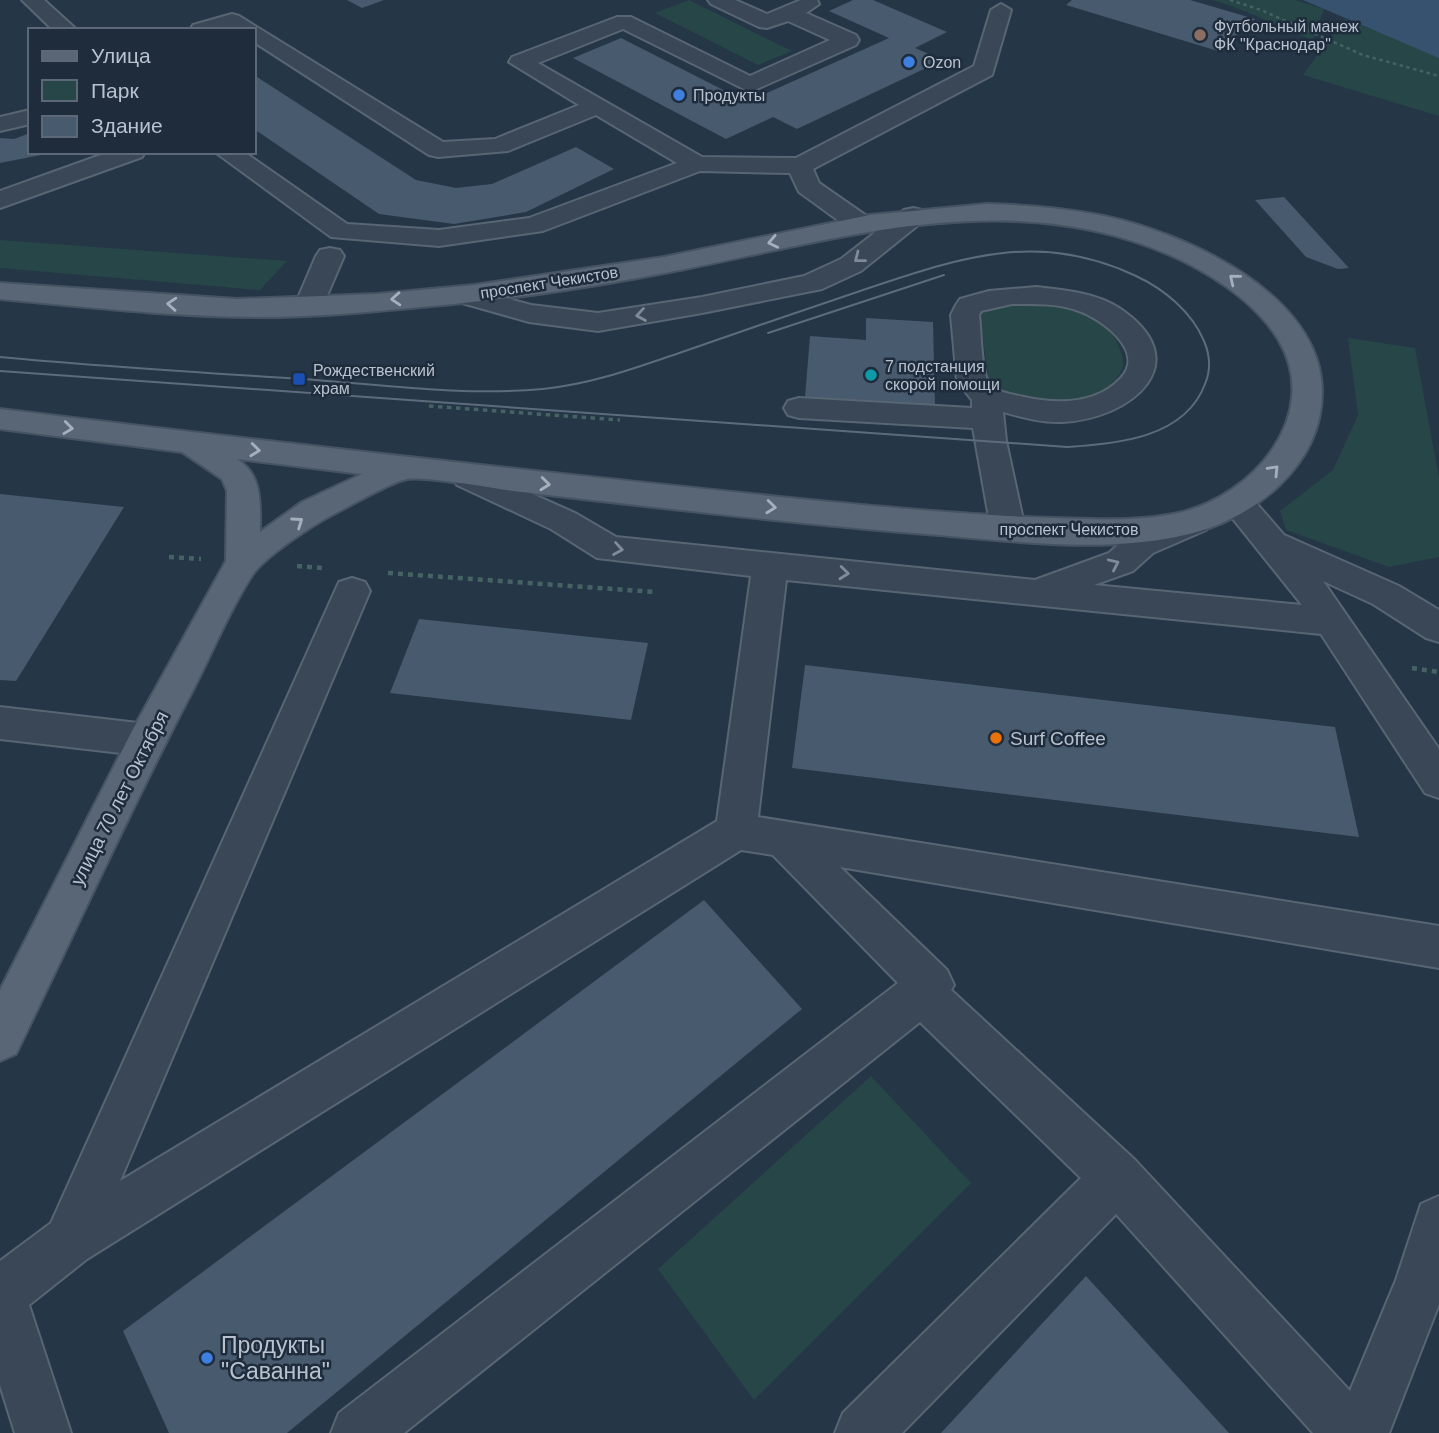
<svg xmlns="http://www.w3.org/2000/svg" width="1439" height="1433" font-family="Arial,sans-serif">
  <style>
    .green { fill: #274648 }
    .water { fill: #37526f }
    .building { fill: #485a6e }
    .lines { fill: none; stroke-linecap: round; stroke-linejoin: round }
    .minor-casing { stroke: #586573; stroke-width: 4 }
    .major-casing { stroke: #465362; stroke-width: 4 }
    .path-far2 { stroke: #466363; stroke-width: 2.5; stroke-dasharray: 3.5 3.5; stroke-linecap: butt }
    .path-far1 { stroke: #466363; stroke-width: 3.5; stroke-dasharray: 4.5 4.5; stroke-linecap: butt }
    .path { stroke: #466363; stroke-width: 4.5; stroke-dasharray: 5 5; stroke-linecap: butt }
    .minor { fill: #3a4756; fill-rule: evenodd }
    .major { fill: #586676; fill-rule: evenodd }
    .tram { stroke: #5c6c7d; stroke-width: 2 }
    .oneway { stroke: #a5b0bd }
    .oneway2 { stroke: #7f8b99 }
    .education-dot { fill: #8d6e63; stroke: #1e2c3c; stroke-width: 2.5 }
    .shop-dot { fill: #3f7fe0; stroke: #1e2c3c; stroke-width: 2.5 }
    .culture-dot { fill: #0f9aa8; stroke: #1e2c3c; stroke-width: 2.5 }
    .transit-dot { fill: #1a4fb4; stroke: #1e2c3c; stroke-width: 2.5 }
    .food-dot { fill: #e8710a; stroke: #1e2c3c; stroke-width: 2.5 }
    .labels { text-anchor: middle; stroke-width: 5; stroke-linejoin: round; paint-order: stroke }
    .far-poi-label { font-size: 16px; fill: #b8c2cf; stroke: #1e2c3c; text-anchor: start }
    .far-street-label { font-size: 16px; fill: #b8c2cf; stroke: #1e2c3c }
    .poi-label { font-size: 19px; fill: #b8c2cf; stroke: #1e2c3c; text-anchor: start }
    .street-label { font-size: 19px; fill: #b8c2cf; stroke: #1e2c3c }
    .near-poi-label { font-size: 23px; fill: #b8c2cf; stroke: #1e2c3c; text-anchor: start }
  </style>
  <rect width="100%" height="100%" fill="#253647"/>
  <g class="green">
    <path d="M689 0 792 51 758 65 655 13Z"/>
    <path d="M1212 0H1295L1324 9 1313 40C1278 27 1248 10 1212 0Z"/>
    <path d="M1344 19 1439 55V116L1303 75Z"/>
    <path d="M0 240 287 261 260 290 0 268Z"/>
    <path d="M1018 301C1055 303 1106 309 1120 349 1122 356 1125 363 1122 370 1108 400 1056 405 1028 400 1014 397 1001 389 989 382L979 311Z"/>
    <path d="M1348 338 1415 348 1439 478V557L1389 567 1286 530 1280 511 1333 470 1358 415Z"/>
    <path d="M871 1076 971 1183 754 1400 658 1269Z"/>
  </g>
  <path class="water" d="M1303 0H1439V58Z"/>
  <g class="building">
    <path d="M347 0H384L362 8Z"/>
    <path d="M853 0H873L947 32 915 48 943 60 797 129 773 117 726 139 573 58 621 38 747 102 889 38 829 11Z"/>
    <path d="M1072 0H1190L1255 19 1218 51 1066 5Z"/>
    <path d="M254 75 416 180 456 188 492 184 576 147 614 169 526 212 454 224 379 214 254 129Z"/>
    <path d="M30 133V152L51 153 0 163V138L14 139Z"/>
    <path d="M1284 197 1349 268 1338 269 1306 257 1255 200Z"/>
    <path d="M866 318 933 322 935 405 805 397 810 336 866 340Z"/>
    <path d="M0 494 124 507 16 681 0 680Z"/>
    <path d="M419 619 648 643 631 720 390 693Z"/>
    <path d="M805 665 1335 727 1359 837 792 768Z"/>
    <path d="M704 900 802 1009 287 1433H169L123 1331Z"/>
    <path d="M1086 1276 1229 1433H941Z"/>
  </g>
  <g class="lines">
    <defs>
      <g id="minor">
        <path d="M22 0H44L77 30H53Z"/>
        <path d="M708 0H735L767 14 801 0H817L819 4 806 13 856 35 859 40 856 45 750 92 623 29 538 63 702 157 796 158 974 66 991 10 1001 4 1011 10 992 75 813 169 819 183 868 217 872 223 868 229H850L799 192 790 173 700 171 543 231 439 246 331 237 215 152H244L347 224 439 230 529 218 677 163 596 115 508 151 438 157 429 155 254 42V30H190L193 25 232 14 239 16 443 142 495 139 579 105 509 62 512 57 617 17H631L750 76 830 40 788 21 767 28 759 27 711 4Z"/>
        <path d="M30 110V124L0 131V117Z"/>
        <path d="M109 152H145L142 157 0 208V191Z"/>
        <path d="M913 208 922 210 926 216 922 222 861 271 822 289 702 313 598 331 529 322 455 301 451 295 455 289 465 287 531 305 598 313 702 297 804 276 841 259 904 210Z"/>
        <path d="M330 248 340 250 344 256 323 305 319 311 309 313 299 311 295 305 316 256 320 250Z"/>
        <path d="M1036 287C1064 290 1096 293 1119 308 1200 362 1131 419 1062 422 1042 423 1022 417 1003 412L1006 441 1025 529 1020 538 1008 541 996 538 991 529 973 428 799 418 788 415 784 408 788 401 799 398 972 408V400L957 381 951 315 956 305 960 299 989 291ZM1012 304C1033 304 1056 303 1076 310 1099 317 1148 351 1120 379 1095 405 1056 404 1024 397 1011 394 994 393 987 379 981 366 981 331 979 315L981 311Z"/>
        <path d="M469 466 575 513 616 537 1035 580 1109 553 1129 535 1182 514 1194 510 1206 514 1211 522 1206 530 1153 553 1133 571 1094 585 1302 605 1221 504 1226 496 1238 492 1250 496 1284 535 1399 586 1439 610V642L1426 638 1373 604 1323 581 1439 749V798L1425 793 1321 634 786 580 758 817 1439 926V968L840 867 947 970 954 985 951 990 1135 1160 1350 1391 1396 1280 1421 1204 1439 1196V1304L1389 1433H1313L1116 1214 902 1433H835L843 1413 1081 1178 920 1022 404 1433H331L339 1413 898 983 773 855 741 850 87 1259 29 1305 71 1433H15L0 1385V1261L51 1223 339 582 352 578 365 582 370 591 120 1181 717 821 751 576 597 558 551 529 457 485 453 477 457 469Z"/>
        <path d="M0 707 147 724 161 729 167 740 161 751 147 756 0 739Z"/>
      </g>
      <path id="major" d="M987 204C1026 205 1065 208 1104 216 1185 233 1322 294 1322 392 1322 467 1252 520 1185 535 1110 553 1016 542 939 535 797 524 655 507 513 491 491 488 425 476 407 479 391 482 346 508 330 516 310 527 266 556 253 574 230 609 213 651 194 688 131 808 75 932 16 1054L0 1061V990L133 729 226 561 227 491 222 479 182 452 0 429V409C260 441 520 470 780 497 871 506 963 515 1054 518 1095 519 1138 522 1178 513 1252 497 1324 415 1278 339 1257 305 1219 279 1183 261 1022 183 850 236 685 269 609 284 530 297 453 304 389 310 325 317 261 317 174 317 87 307 0 299V283L237 299 377 294 474 285 664 257 870 215ZM237 459 362 474 302 502 260 532C260 504 263 475 237 459Z"/>
    </defs>
    <use href="#minor" class="minor-casing"/>
    <use href="#major" class="major-casing"/>
    <path class="path-far2" d="M1230 0 1261 10 1363 55 1439 76"/>
    <path class="path-far1" d="M429 406 620 420"/>
    <g class="path">
      <path d="M169 557 201 559"/>
      <path d="M297 566 323 568"/>
      <path d="M388 573 655 592"/>
      <path d="M1412 668 1439 672"/>
    </g>
    <use href="#minor" class="minor"/>
    <use href="#major" class="major"/>
    <g class="tram">
      <path d="M768 333 944 275"/>
      <path d="M0 357C105 367 210 373 316 380 391 386 468 396 543 389 593 384 638 367 685 351 745 330 806 309 866 289 961 257 1040 230 1136 276 1164 289 1192 312 1204 341 1210 355 1211 370 1205 384 1185 438 1117 444 1067 447L0 371"/>
    </g>
  </g>
  <defs><path id="oneway-chevron" d="M-2-3.5L2.5 0L-2 3.5" fill="none" stroke-width="1.6" stroke-linecap="round" stroke-linejoin="round" transform="scale(1.75)"/></defs>
  <g class="oneway">
    <use href="#oneway-chevron" transform="translate(773 242) rotate(168)"/>
    <use href="#oneway-chevron" transform="translate(1234 279) rotate(-141)"/>
    <use href="#oneway-chevron" transform="translate(396 299) rotate(176)"/>
    <use href="#oneway-chevron" transform="translate(172 304) rotate(-176)"/>
    <use href="#oneway-chevron" transform="translate(68 428) rotate(7)"/>
    <use href="#oneway-chevron" transform="translate(255 450) rotate(6)"/>
    <use href="#oneway-chevron" transform="translate(1274 470) rotate(-46)"/>
    <use href="#oneway-chevron" transform="translate(545 484) rotate(6)"/>
    <use href="#oneway-chevron" transform="translate(771 507) rotate(6)"/>
    <use href="#oneway-chevron" transform="translate(298 522) rotate(-35)"/>
  </g>
  <g class="oneway2">
    <use href="#oneway-chevron" transform="translate(859 258) rotate(142)"/>
    <use href="#oneway-chevron" transform="translate(641 315) rotate(171)"/>
    <use href="#oneway-chevron" transform="translate(618 549) rotate(9)"/>
    <use href="#oneway-chevron" transform="translate(1114 564) rotate(-25)"/>
    <use href="#oneway-chevron" transform="translate(844 573) rotate(6)"/>
  </g>
  <circle class="education-dot" cx="1200" cy="35" r="7"/>
  <g class="shop-dot">
    <circle cx="909" cy="62" r="7"/>
    <circle cx="679" cy="95" r="7"/>
    <circle cx="207" cy="1358" r="7"/>
  </g>
  <circle class="culture-dot" cx="871" cy="375" r="7"/>
  <rect class="transit-dot" x="292" y="372" width="14" height="14" rx="3.5"/>
  <circle class="food-dot" cx="996" cy="738" r="7"/>
  <g class="labels">
    <g class="far-poi-label">
      <text x="1214" y="32">Футбольный манеж<tspan x="1214" dy="18">ФК "Краснодар"</tspan></text>
      <text x="923" y="68">Ozon</text>
      <text x="693" y="101">Продукты</text>
      <text x="885" y="372">7 подстанция<tspan x="885" dy="18">скорой помощи</tspan></text>
      <text x="313" y="376">Рождественский<tspan x="313" dy="18">храм</tspan></text>
    </g>
    <g class="far-street-label">
      <text transform="translate(549 282) rotate(-9)" y="6">проспект Чекистов</text>
      <text x="1069" y="535">проспект Чекистов</text>
    </g>
    <g class="poi-label">
      <text x="1010" y="745">Surf Coffee</text>
    </g>
    <g class="street-label">
      <text transform="translate(119 798) rotate(-63)" y="7">улица 70 лет Октября</text>
    </g>
    <g class="near-poi-label">
      <text x="221" y="1353">Продукты<tspan x="221" dy="26">"Саванна"</tspan></text>
    </g>
  </g>
  <rect x="28" y="28" width="228" height="126" fill="#1e2c3c" stroke="#5c6877" stroke-width="2"/>
  <rect x="42" y="51" width="35" height="10" fill="#586676" stroke="#5c6877" stroke-width="2"/>
  <text x="91" y="63" font-size="21" fill="#b8c2cf">Улица</text>
  <rect x="42" y="80" width="35" height="21" fill="#274648" stroke="#5c6877" stroke-width="2"/>
  <text x="91" y="98" font-size="21" fill="#b8c2cf">Парк</text>
  <rect x="42" y="116" width="35" height="21" fill="#485a6e" stroke="#5c6877" stroke-width="2"/>
  <text x="91" y="133" font-size="21" fill="#b8c2cf">Здание</text>
</svg>
